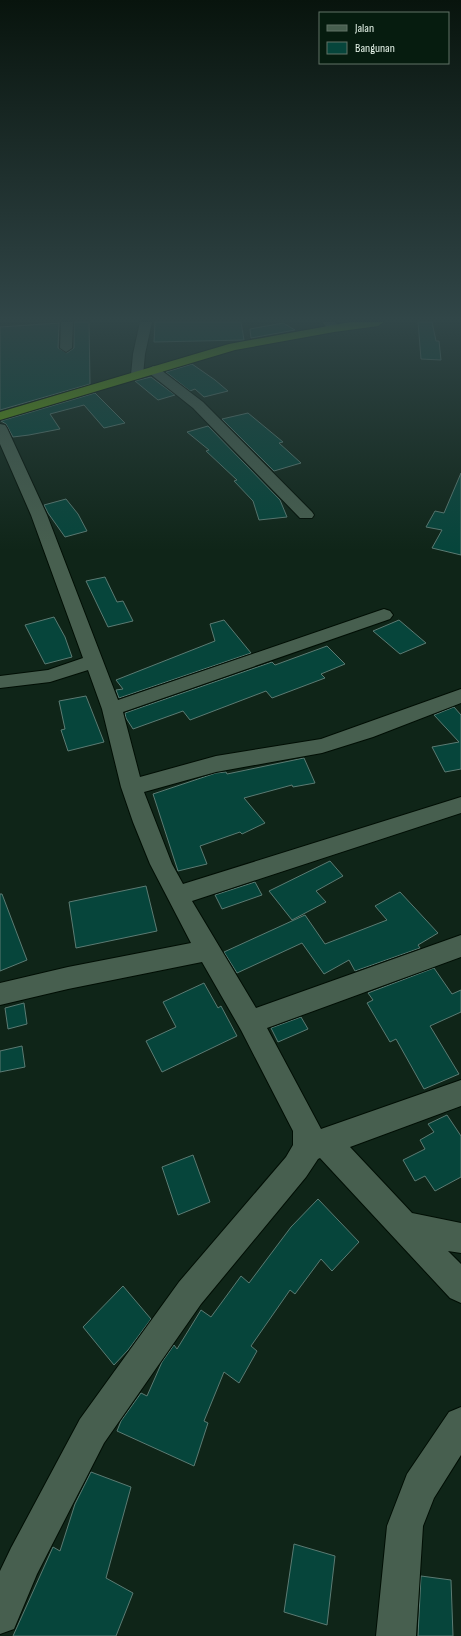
<svg xmlns="http://www.w3.org/2000/svg" width="461" height="1636" font-family="'Sofia Sans Condensed',sans-serif">
  <style>
    .building { fill: #06453b; stroke: #5b7b73 }
    .lines { fill: none; stroke-linecap: round; stroke-linejoin: round }
    .minor-casing { stroke: #000e04; stroke-width: 2 }
    .highway-casing { stroke: #000e04; stroke-width: 2 }
    .minor { fill: #475f4f; fill-rule: evenodd }
    .highway { fill: #63a10a; fill-rule: evenodd }
  </style>
  <rect width="100%" height="100%" fill="#0f2518"/>
  <g class="building">
    <path d="M74 322H89L90 384 0 410V327L59 323 58 348 67 353 74 348Z"/>
    <path d="M155 322H241L244 340 154 342Z"/>
    <path d="M418 322H432L436 341H439L441 360 421 359Z"/>
    <path d="M283 323 295 330 251 338 250 329Z"/>
    <path d="M192 364 215 380 228 391 204 397 195 389 190 391 166 372Z"/>
    <path d="M151 377 175 395 158 400 135 381Z"/>
    <path d="M95 393 125 423 104 428 84 405 50 414 60 429 29 435 13 437 6 424 1 421Z"/>
    <path d="M248 413 283 442 279 443 301 463 274 471 222 419Z"/>
    <path d="M208 426 280 500 287 517 259 520 253 501 234 481 237 480 206 451 209 450 187 432Z"/>
    <path d="M461 473V555L432 548 442 530 426 527 435 511 444 513Z"/>
    <path d="M66 499 78 514 87 531 65 537 48 513 44 505Z"/>
    <path d="M105 577 117 602 123 601 133 621 108 627 86 581Z"/>
    <path d="M54 617 65 637 72 657 45 664 25 625Z"/>
    <path d="M224 620 251 653 119 698 116 690 123 689 116 680 215 641 210 624Z"/>
    <path d="M399 620 426 643 400 654 373 631Z"/>
    <path d="M327 646 345 664 321 674 325 678 272 698 266 691 190 720 183 711 133 729 126 718 125 713 272 662 275 665Z"/>
    <path d="M86 696 104 742 68 751 61 730 65 729 59 701Z"/>
    <path d="M454 707 461 715V769L445 772 432 747 459 742 434 715Z"/>
    <path d="M304 758 315 783 293 787 292 785 244 798 265 823 242 834 240 832 200 846 207 864 178 871 153 794 216 773 226 772 227 774Z"/>
    <path d="M330 861 343 876 316 891 326 902 292 920 269 891Z"/>
    <path d="M255 882 262 895 222 909 215 895Z"/>
    <path d="M146 886 157 931 76 948 69 902Z"/>
    <path d="M400 892 438 933 418 945 420 948 355 971 349 960 324 974 302 943 237 973 224 952 305 915 325 944 387 920 375 906Z"/>
    <path d="M0 894H2L27 960 0 971Z"/>
    <path d="M434 968 452 994 461 990V1012L430 1026 459 1074 424 1089 396 1039 390 1042 367 1003 373 1000 368 993Z"/>
    <path d="M204 983 218 1008 221 1006 237 1036 162 1072 146 1041 176 1027 163 1002Z"/>
    <path d="M24 1003 27 1024 8 1029 5 1008Z"/>
    <path d="M301 1017 308 1029 278 1042 271 1028Z"/>
    <path d="M22 1046 25 1067 0 1072V1051Z"/>
    <path d="M447 1115 461 1136V1177L435 1191 425 1176 415 1181 403 1160 425 1149 420 1140 434 1132 428 1124Z"/>
    <path d="M193 1155 210 1202 178 1215 162 1167Z"/>
    <path d="M318 1199 359 1242 332 1271 321 1259 295 1294 290 1290 251 1346 257 1351 239 1383 224 1372 204 1421 208 1423 194 1466 117 1431 121 1421 141 1393 147 1396 162 1362 174 1345 177 1349 201 1310 211 1317 241 1276 249 1283 291 1227Z"/>
    <path d="M123 1286 151 1319 128 1350 114 1365 83 1327Z"/>
    <path d="M91 1472 131 1487 106 1578 133 1593 116 1636H13L53 1547 60 1551 75 1504Z"/>
    <path d="M294 1544 335 1556 327 1625 284 1612Z"/>
    <path d="M421 1576 451 1580 453 1636H418Z"/>
  </g>
  <g class="lines">
    <defs>
      <g id="minor">
        <path d="M61 322H73L72 348 66 352 60 348Z"/>
        <path d="M140 322H152L145 354 143 375 137 379 131 375 133 354Z"/>
        <path d="M322 322H335L340 328 334 332 330 331Z"/>
        <path d="M153 366 157 367 203 402 312 512 314 515 312 518H300L193 408 149 373 147 370Z"/>
        <path d="M0 424 5 425 7 428 47 515 118 700 378 611 384 609 390 611 393 615 390 619 123 712 140 777 216 756 321 739 461 689V703L373 737 322 753 216 772 144 792 172 864 183 884 461 797V813L192 901 256 1008 461 935V957L267 1028 321 1129 461 1080V1106L350 1147 412 1213 461 1223V1253L448 1251 461 1264V1303L450 1298 320 1158 318 1159 306 1177 201 1304 104 1443 37 1574 14 1629 0 1634V1571L11 1548 80 1419 179 1282 286 1157 293 1145V1131L241 1030 202 962 68 989 0 1005V983L68 967 191 943 150 864 133 822 121 787 102 709 88 670 50 682 0 688V676L48 670 83 658 31 515 0 444Z"/>
        <path d="M461 1407V1455L434 1498 423 1526 416 1636H376L387 1526 407 1474 449 1412Z"/>
      </g>
      <path id="highway" d="M350 322H384L378 326 334 332 235 350 0 420V412L229 344Z"/>
    </defs>
    <use href="#minor" class="minor-casing"/>
    <use href="#highway" class="highway-casing"/>
    <use href="#minor" class="minor"/>
    <use href="#highway" class="highway"/>
  </g>
  <linearGradient id="sky" x2="0" y2="1"><stop stop-color="#08140d"/><stop offset="0.58" stop-color="#314648"/><stop offset="1" stop-color="#314648" stop-opacity="0"/></linearGradient>
  <rect width="461" height="551" fill="url(#sky)"/>
  <rect x="319" y="12" width="130" height="52" fill="#061c0f" stroke="#607267"/>
  <rect x="327" y="25" width="20" height="6" fill="#475f4f" stroke="#607267"/>
  <text x="355" y="32" font-size="12" fill="#e6f4ea">Jalan</text>
  <rect x="327" y="42" width="20" height="12" fill="#06453b" stroke="#607267"/>
  <text x="355" y="52" font-size="12" fill="#e6f4ea">Bangunan</text>
</svg>
